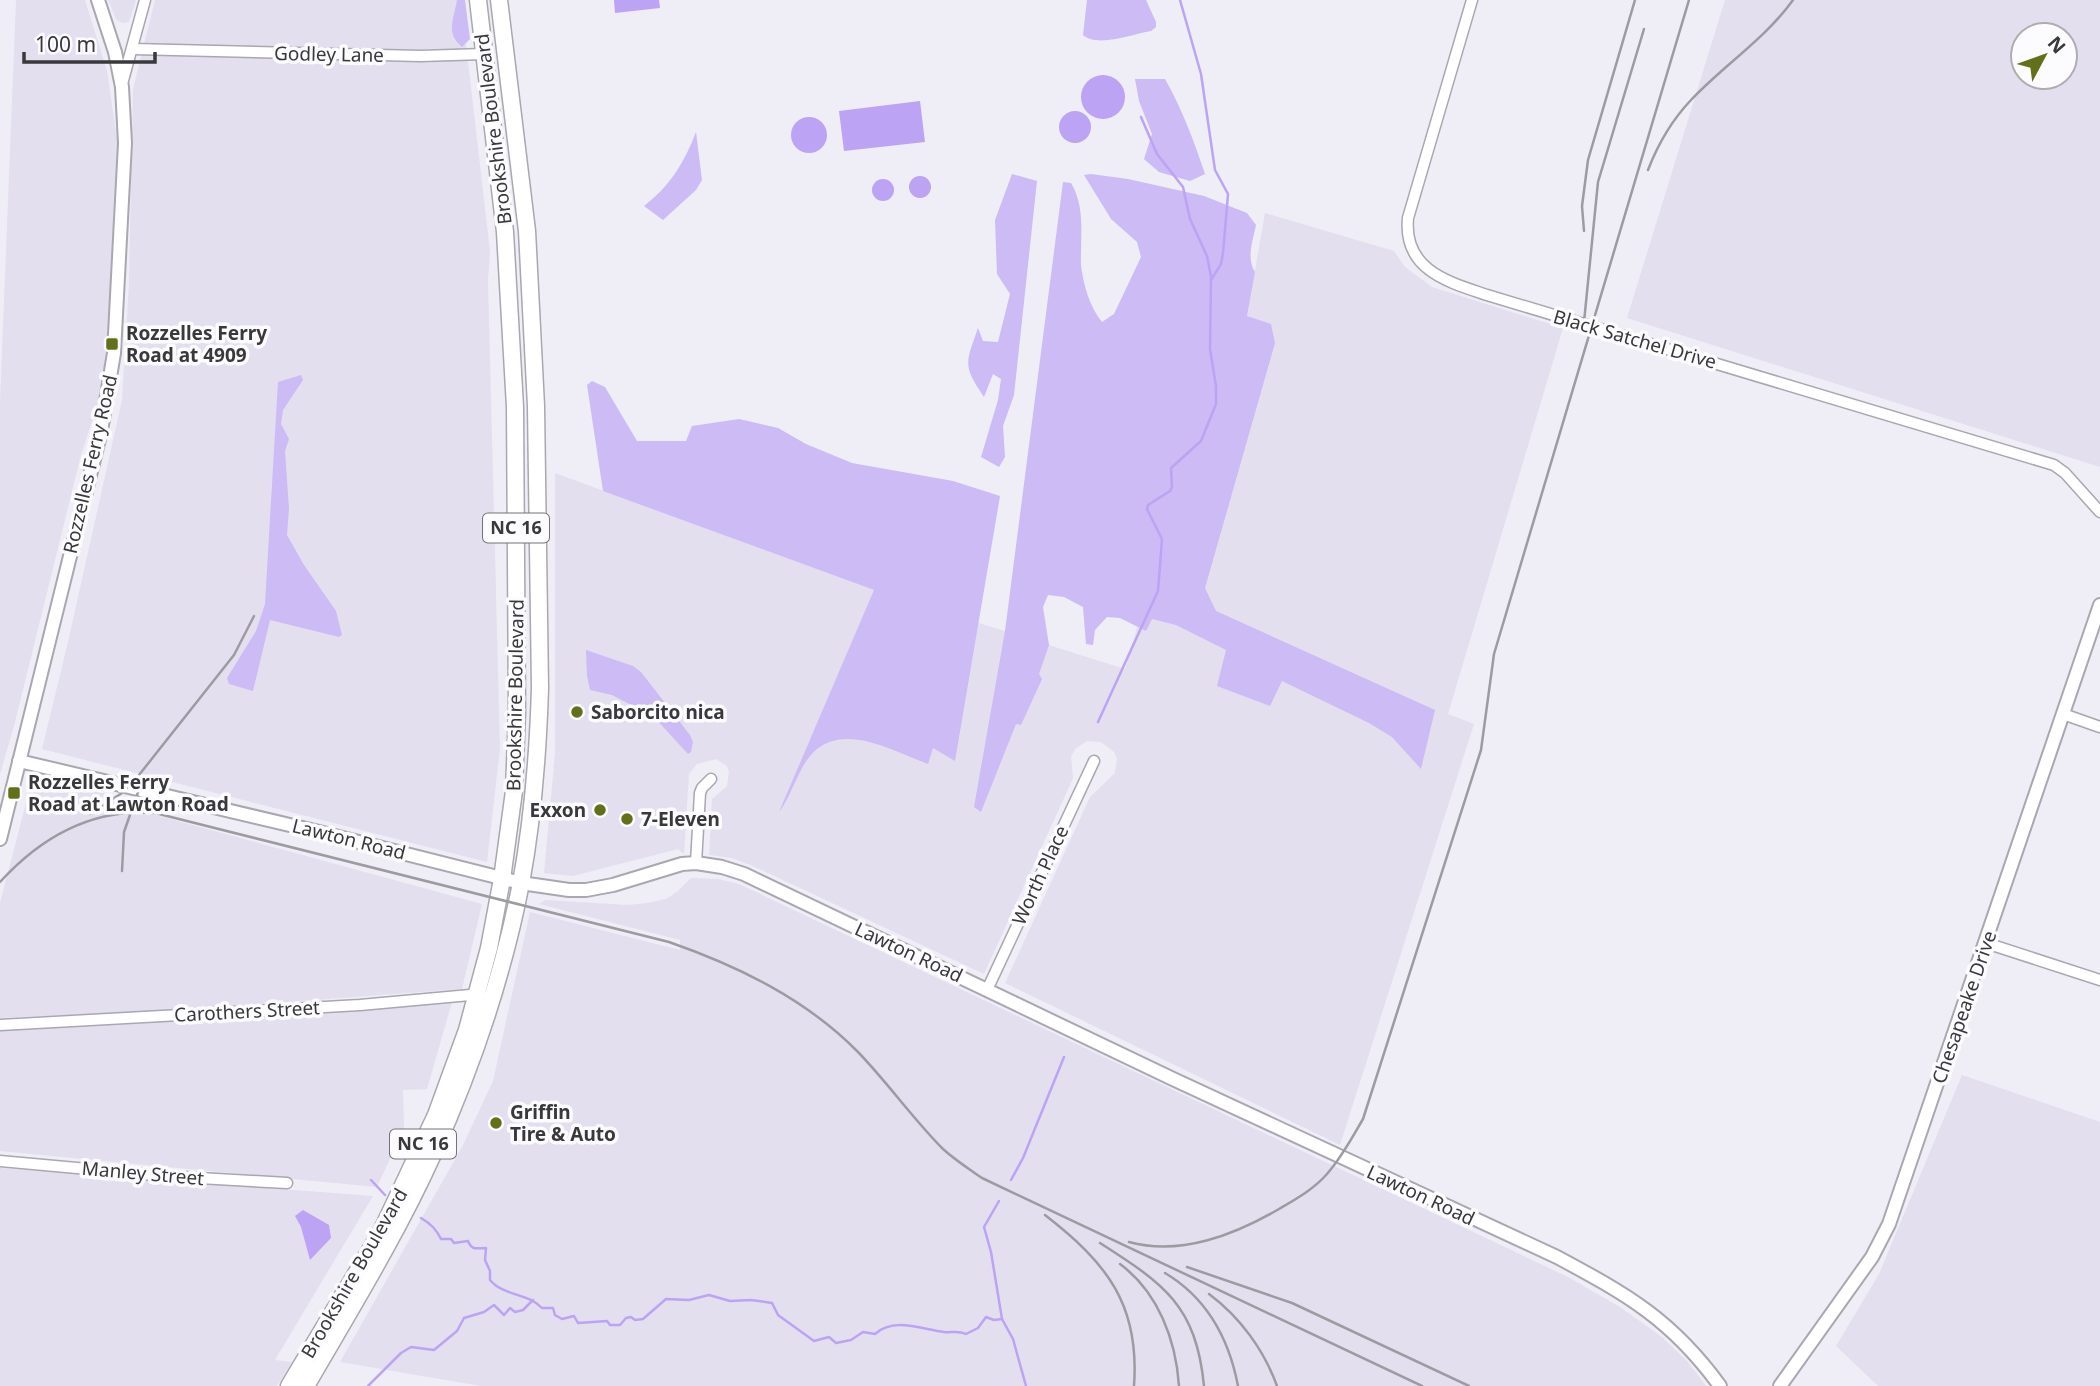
<svg xmlns="http://www.w3.org/2000/svg" width="2100" height="1386" font-family="'Noto Sans',sans-serif">
  <style>
    .built { fill: #e3dfef; fill-rule: evenodd }
    .green { fill: #ccbbf5 }
    .water { fill: #bca3f3 }
    .lines { fill: none; stroke-linecap: round; stroke-linejoin: round }
    .stream { stroke: #bca3f3; stroke-width: 2.5 }
    .minor-casing { stroke: #a9a7af; stroke-width: 13 }
    .tertiary-casing { stroke: #a9a7af; stroke-width: 16 }
    .trunk-casing { stroke: #a9a7af; stroke-width: 19 }
    .minor { stroke: #fff; stroke-width: 10 }
    .tertiary { stroke: #fff; stroke-width: 12 }
    .trunk { stroke: #fff; stroke-width: 16 }
    .rail { stroke: #9d9ba1; stroke-width: 2.5 }
    .poi-dot { fill: #63701a; stroke: #fcfbfe; stroke-width: 2.5 }
    .labels { text-anchor: middle; stroke-width: 7; stroke-linejoin: round; paint-order: stroke }
    .shield { fill: #fcfbfe; stroke: #747276; stroke-width: 2 }
    .shield-label { font-size: 18px; font-weight: bold; fill: #39383b }
    .street-label { font-size: 19px; fill: #39383b; stroke: #fcfbfe }
    .poi-label { font-size: 19px; font-weight: bold; fill: #39383b; stroke: #fcfbfe; text-anchor: start }
  </style>
  <rect width="100%" height="100%" fill="#efedf5"/>
  <g class="built">
    <path d="M16 0H85L107 71 119 152 105 370 99 400 81 455 14 726 0 774V402Z"/>
    <path d="M108 0H136L129 22 122 23 116 19Z"/>
    <path d="M155 0H461L490 252 488 280 500 749 487 862 42 749 68 642 122 400 129 284 133 89Z"/>
    <path d="M1725 0H2100V467L1627 318ZM2023 35H2065V77H2023Z"/>
    <path d="M1265 213 1394 251 1405 267 1432 287 1563 328 1448 714 1474 724 1340 1145 1005 983 1090 797 1115 773 1117 758 1114 752 1101 742 1087 741 1075 749 1071 757 1073 778 1069 787 984 974 755 867 732 858 709 855 712 799 727 786 729 772 727 766 716 759 697 764 689 774 684 854 678 849 573 876 544 873 555 754V473L874 590 1125 669 1147 594 1271 325 1247 316Z"/>
    <path d="M33 776 135 801 134 809 482 904 462 989 179 1010 0 1018V903Z"/>
    <path d="M691 878 718 879 739 884 1568 1277 1620 1307 1662 1337 1688 1362 1706 1386H481L340 1362 462 1147 493 1081 530 912 680 950V940L539 904 545 900 627 905 647 903 666 899 678 891Z"/>
    <path d="M452 1002 427 1089 403 1090 404 1128 377 1187 0 1151V1029Z"/>
    <path d="M1962 1075 2100 1122V1386H1878L1836 1346 1879 1274Z"/>
    <path d="M0 1168 373 1196 275 1360 292 1362 277 1386H0Z"/>
  </g>
  <g class="green">
    <path d="M457 0H465L470 39 462 47C445 33 454 19 457 0Z"/>
    <path d="M1087 0H1146L1156 22V27L1151 31C1132 34 1098 48 1083 35Z"/>
    <path d="M1135 79H1165C1182 109 1194 141 1205 174L1190 181 1159 172 1144 159 1152 134 1139 101Z"/>
    <path d="M696 132 702 180 696 190 663 220 644 206C669 187 685 162 696 132Z"/>
    <path d="M1012 174 1037 181 1014 395 1003 426 1005 457 999 467 981 457 998 400 1001 379 993 374 984 397C962 365 966 363 978 328L983 341 998 342 1010 294 997 274 995 220Z"/>
    <path d="M1091 174 1128 179 1204 196 1247 213 1256 225C1253 240 1246 258 1255 272L1247 316 1271 324 1275 343 1205 588 1216 611 1435 710 1421 769 1392 737 1369 723 1282 681 1270 706 1217 686 1226 650 1176 625 1152 619 1146 631 1120 618 1107 617 1095 630 1093 645 1086 644 1083 607 1064 597 1048 595 1043 607 1049 645 1039 674 1042 679 1021 725 1016 724 981 812 974 807 1005 631 1063 182 1071 183C1086 208 1080 238 1081 265 1083 284 1090 308 1102 322L1114 314 1141 257 1137 242 1111 219 1084 175Z"/>
    <path d="M301 375 303 380 283 410 281 424 289 439 285 451 289 509 287 535 304 565 336 611 342 635 339 637 270 620 253 691 229 684 227 678 256 631 265 604 278 382Z"/>
    <path d="M592 381 605 387 637 441H686L692 426 739 419 778 428 806 444 852 463 953 481 1000 496 955 761 933 748 928 764C894 752 842 720 811 755 798 769 792 795 779 812L874 590 603 491 587 385Z"/>
    <path d="M586 650 633 666 641 672 690 735 693 742 691 752 688 754 654 717 612 695 590 690 587 676Z"/>
  </g>
  <g class="water">
    <path d="M614 0H659L660 8 615 13Z"/>
    <circle cx="1103" cy="97" r="22"/>
    <path d="M920 101 925 142 844 151 839 111Z"/>
    <circle cx="1075" cy="127" r="16"/>
    <circle cx="809" cy="135" r="18"/>
    <circle cx="920" cy="187" r="11"/>
    <circle cx="883" cy="190" r="11"/>
    <path d="M303 1210 329 1225 331 1238 310 1260 301 1227 295 1216Z"/>
  </g>
  <g class="lines">
    <g class="stream">
      <path d="M1180 0 1201 74 1215 170 1228 194 1223 253 1221 264 1211 280"/>
      <path d="M1098 722 1158 591 1162 539 1147 509 1148 505 1170 491 1172 487 1171 468 1201 441 1216 404V386L1210 349 1211 277 1207 256 1190 219 1183 187 1157 154 1141 117"/>
      <path d="M371 1180 385 1195"/>
      <path d="M1011 1180 1023 1158 1064 1057"/>
      <path d="M999 1201 984 1227 991 1252 1002 1319 1013 1339 1026 1386"/>
      <path d="M421 1218C431 1224 436 1229 441 1239H451L454 1243 468 1241C472 1251 477 1248 486 1248L485 1260 490 1271V1280C503 1296 528 1293 542 1308H553L555 1315 562 1319 574 1316 578 1323 607 1321 610 1325H620L626 1318 631 1317 635 1320 643 1319 666 1299 689 1300 709 1295 730 1301 751 1300 772 1303 778 1315 814 1341 829 1337 836 1343 851 1340 863 1332 875 1334C894 1317 921 1329 944 1332 952 1333 958 1330 966 1334L978 1328 986 1317 994 1320 1002 1319"/>
      <path d="M368 1386 401 1353 411 1347 434 1350 457 1331 464 1318 484 1312 494 1305 504 1315 510 1308 515 1312 523 1310 533 1300"/>
    </g>
    <defs>
      <g id="minor">
        <path d="M1472 0 1408 218C1403 270 1448 282 1487 295L2054 465 2065 473 2100 512"/>
        <path d="M133 49 421 56 484 54"/>
        <path d="M122 84 145 0"/>
        <path d="M2063 714 2100 727"/>
        <path d="M696 863 700 793 702 788 711 779"/>
        <path d="M1986 943 2100 980"/>
        <path d="M987 990 1094 761"/>
        <path d="M0 1025 360 1005 481 994"/>
        <path d="M0 1161 164 1176 287 1183"/>
      </g>
      <g id="tertiary">
        <path d="M19 761 315 831 521 883 569 890H586L613 885 682 864 696 863 722 867 744 874 1173 1079 1557 1257C1628 1295 1672 1320 1720 1386"/>
        <path d="M0 839 101 431 114 353 125 143 122 87 115 52 98 0"/>
        <path d="M1780 1386 1872 1257 1889 1224 2100 605"/>
      </g>
      <g id="trunk">
        <path d="M289 1386 381 1232 436 1115 467 1030 489 948 502 879 514 791 517 712 515 407 505 232 478 0"/>
        <path d="M306 1386C350 1310 397 1234 433 1154 472 1067 503 976 521 883 533 818 538 753 540 688L536 406 527 231 499 0"/>
      </g>
    </defs>
    <use href="#minor" class="minor-casing"/>
    <use href="#tertiary" class="tertiary-casing"/>
    <use href="#trunk" class="trunk-casing"/>
    <use href="#minor" class="minor"/>
    <use href="#tertiary" class="tertiary"/>
    <use href="#trunk" class="trunk"/>
    <g class="rail">
      <path d="M1648 170C1658 144 1672 120 1691 100 1724 65 1765 39 1793 0"/>
      <path d="M1584 231 1582 206 1588 160 1635 0"/>
      <path d="M1583 332 1598 182 1644 29"/>
      <path d="M90 814 122 793 139 775 234 655 254 616"/>
      <path d="M122 871 124 832 143 778"/>
      <path d="M0 882C42 836 92 808 155 813L669 942C738 966 806 999 858 1052 888 1083 913 1119 943 1149 955 1160 969 1169 982 1178L1422 1386"/>
      <path d="M1045 1215C1107 1263 1140 1305 1134 1386"/>
      <path d="M1129 1242C1181 1256 1234 1235 1279 1209 1296 1199 1314 1189 1327 1174 1342 1157 1352 1138 1363 1119L1481 750 1494 654 1689 0"/>
      <path d="M1100 1243C1164 1284 1196 1305 1204 1386"/>
      <path d="M1120 1264C1158 1292 1176 1340 1179 1386"/>
      <path d="M1187 1267 1292 1303 1469 1386"/>
      <path d="M1165 1273C1207 1298 1229 1339 1238 1386"/>
      <path d="M1209 1294C1240 1317 1264 1350 1277 1386"/>
    </g>
  </g>
  <g class="poi-dot">
    <rect x="105" y="337" width="14" height="14" rx="3.5"/>
    <circle cx="577" cy="712" r="7"/>
    <rect x="7" y="786" width="14" height="14" rx="3.5"/>
    <circle cx="600" cy="810" r="7"/>
    <circle cx="627" cy="819" r="7"/>
    <circle cx="496" cy="1123" r="7"/>
  </g>
  <g class="labels">
    <g class="shield">
      <rect x="483" y="513.5" width="66" height="29" rx="5"/>
      <rect x="390" y="1129.5" width="66" height="29" rx="5"/>
    </g>
    <g class="shield-label">
      <text x="516" y="534">NC 16</text>
      <text x="423" y="1150">NC 16</text>
    </g>
    <g class="street-label">
      <text transform="translate(329 54) rotate(1)" y="7">Godley Lane</text>
      <text transform="translate(493 129) rotate(-97)" y="7">Brookshire Boulevard</text>
      <text transform="translate(1635 339) rotate(16)" y="7">Black Satchel Drive</text>
      <text transform="translate(90 464) rotate(-77)" y="7">Rozzelles Ferry Road</text>
      <text transform="translate(515 695) rotate(-89)" y="7">Brookshire Boulevard</text>
      <text transform="translate(349 839) rotate(14)" y="7">Lawton Road</text>
      <text transform="translate(1040 875) rotate(-65)" y="7">Worth Place</text>
      <text transform="translate(909 952) rotate(25)" y="7">Lawton Road</text>
      <text transform="translate(1964 1007) rotate(-71)" y="7">Chesapeake Drive</text>
      <text transform="translate(247 1011) rotate(-3)" y="7">Carothers Street</text>
      <text transform="translate(143 1173) rotate(5)" y="7">Manley Street</text>
      <text transform="translate(1421 1195) rotate(25)" y="7">Lawton Road</text>
      <text transform="translate(354 1273) rotate(-60)" y="7">Brookshire Boulevard</text>
    </g>
    <g class="poi-label">
      <text x="126" y="340">Rozzelles Ferry<tspan x="126" dy="22">Road at 4909</tspan></text>
      <text x="591" y="719">Saborcito nica</text>
      <text x="28" y="789">Rozzelles Ferry<tspan x="28" dy="22">Road at Lawton Road</tspan></text>
      <text x="586" y="817" text-anchor="end">Exxon</text>
      <text x="641" y="826">7-Eleven</text>
      <text x="510" y="1119">Griffin<tspan x="510" dy="22">Tire &amp; Auto</tspan></text>
    </g>
  </g>
  <g transform="translate(2044 56) rotate(49)"><circle r="33" fill="#fcfbfe" stroke="#aeadb0" stroke-width="2"/>
  <path d="M0-5L12 26L0 18L-12 26Z" fill="#63701a"/>
  <text y="-10" font-size="19" font-weight="bold" text-anchor="middle" fill="#39383b">N</text>
  </g>
  <path d="M24 52v10h131v-10" fill="none" stroke="#39383b" stroke-width="3.5"/>
  <text x="35" y="52" font-size="21" fill="#39383b" stroke="#fcfbfe" stroke-width="5" paint-order="stroke">100 m</text>
</svg>
